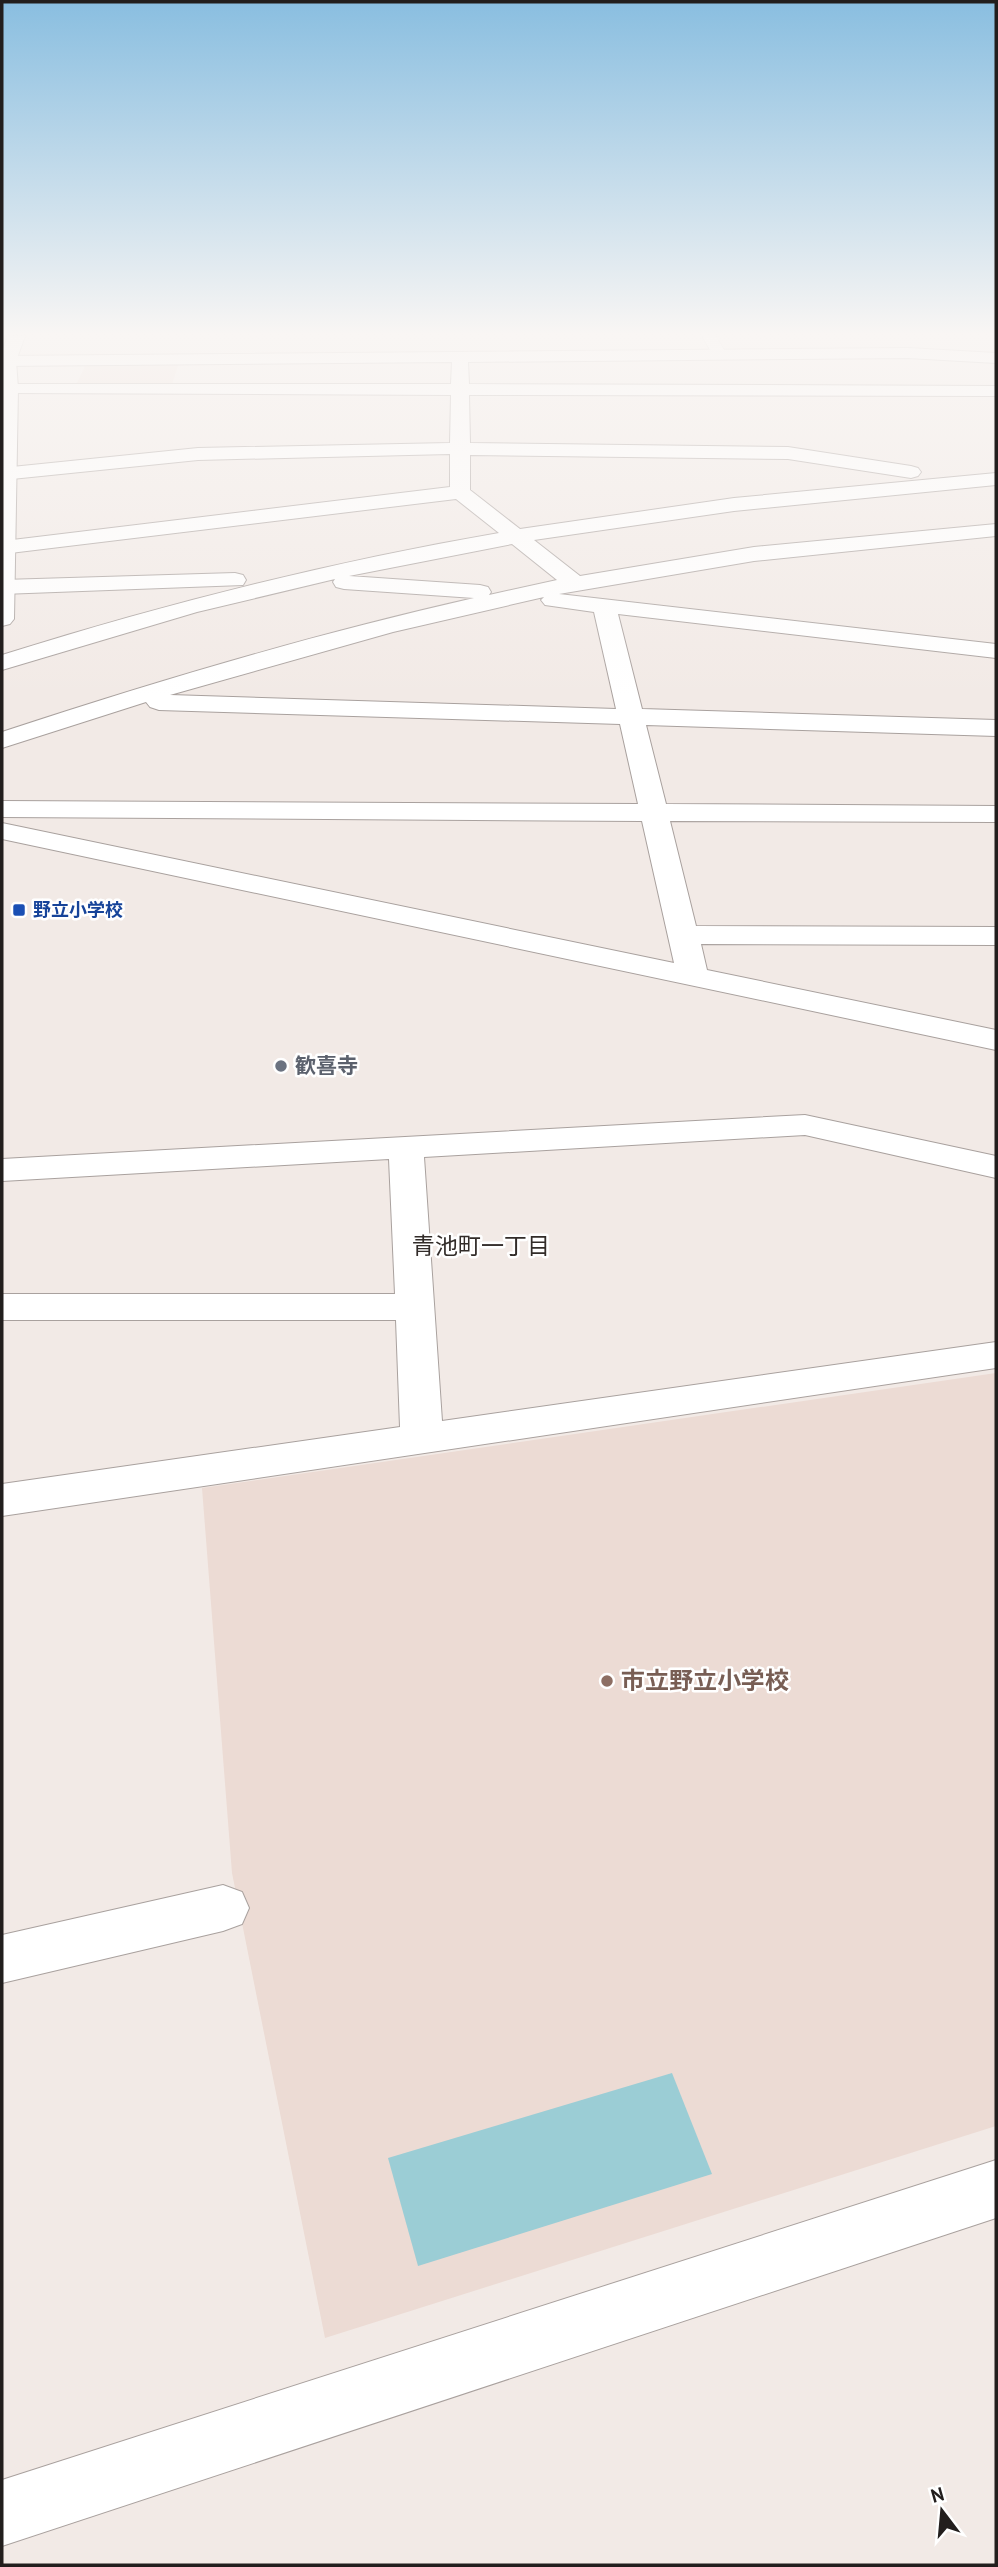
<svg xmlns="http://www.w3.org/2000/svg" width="998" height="2567" font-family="'PT Sans','Noto Sans JP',sans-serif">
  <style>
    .built { fill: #ecdbd4 }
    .water { fill: #9bcdd5 }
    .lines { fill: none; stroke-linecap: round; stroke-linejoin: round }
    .lane-casing { stroke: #a9a19e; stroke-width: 1 }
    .street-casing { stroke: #a9a19e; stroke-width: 2 }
    .secondary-casing { stroke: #a9a19e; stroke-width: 2 }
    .lane { fill: #fff; fill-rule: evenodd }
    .street { fill: #fff; fill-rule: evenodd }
    .secondary { fill: #fff; fill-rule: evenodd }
    .transit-dot { fill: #1a4fb4; stroke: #fff; stroke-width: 2.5 }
    .worship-dot { fill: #6b7280; stroke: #fff; stroke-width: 2.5 }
    .education-dot { fill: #8d6e63; stroke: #fff; stroke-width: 2.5 }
    .labels { text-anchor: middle; stroke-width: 5; stroke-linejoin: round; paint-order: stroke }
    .far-transit-label { font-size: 18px; font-weight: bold; fill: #164399; stroke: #fff; text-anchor: start }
    .worship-label { font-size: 21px; font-weight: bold; fill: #5b616d; stroke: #fff; text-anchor: start }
    .neighbourhood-label { font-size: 23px; fill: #322c29; stroke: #fff }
    .near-education-label { font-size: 24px; font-weight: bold; fill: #785e54; stroke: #fff; text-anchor: start }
  </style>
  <rect width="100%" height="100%" fill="#f2eae6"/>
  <g class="built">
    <path d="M179 363 172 384 76 385 86 364Z"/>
    <path d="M996 1373V2126L325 2338 232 1873 202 1488Z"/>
  </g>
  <path class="water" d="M672 2073 712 2174 418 2266 388 2158Z"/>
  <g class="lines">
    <defs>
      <path id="lane" d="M702 336H716L727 355 725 358H715Z"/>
      <g id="street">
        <path d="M908 348 996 353V363L908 358 468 362 469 384 996 386V396L469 395 470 443 788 447 911 466 918 468 921 472 918 476 911 478 788 459 470 455V490L520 529 734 498 996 473V485L734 511 534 540 580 576 754 547 996 524V536L754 561 559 594 996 644V658L618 614 642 709 996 720V736L646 725 666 804 996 806V822L670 821 696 926 996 927V945L701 944 707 970 996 1030V1050L2 839V823L674 963 642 821 2 817V801L638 804 620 724 159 710 150 707 146 702 2 748V732C157 681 314 634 474 598L344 589 336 587 333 582 335 579 197 612 2 670V655C165 604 330 562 499 533L456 499 2 554V542L4 541 450 487V454L198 460 2 480V468L198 448 450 443 451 395 9 393 3 392V384H451L452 362 2 366V356ZM512 544 557 580 489 595 491 592 488 587 480 585 349 576ZM544 597 541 600 545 605 594 612 616 709 170 695 393 632Z"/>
        <path d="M235 573 243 575 246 580 243 585 2 594 3 580Z"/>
        <path d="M805 1115 996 1156V1178L805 1135 424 1157 442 1421 996 1342V1368L2 1516V1484L400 1427 396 1320H2V1294H395L389 1159 2 1181V1159Z"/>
        <path d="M223 1885 242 1892 249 1908 242 1924 223 1931 2 1983V1935Z"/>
        <path d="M996 2160V2218L2 2546V2480Z"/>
      </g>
      <path id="secondary" d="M8 336H25L16 361 18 388 14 619 10 624 2 626V352Z"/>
    </defs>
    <use href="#lane" class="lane-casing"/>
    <use href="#street" class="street-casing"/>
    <use href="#secondary" class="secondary-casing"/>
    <use href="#lane" class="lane"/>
    <use href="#street" class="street"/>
    <use href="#secondary" class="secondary"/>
  </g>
  <linearGradient id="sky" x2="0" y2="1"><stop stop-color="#89bee0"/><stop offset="0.48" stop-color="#f9f6f4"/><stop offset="1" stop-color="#f9f6f4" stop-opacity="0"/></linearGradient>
  <rect width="998" height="696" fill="url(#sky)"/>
  <rect class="transit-dot" x="12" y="903" width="14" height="14" rx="3.5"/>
  <circle class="worship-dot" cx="281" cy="1066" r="7"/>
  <circle class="education-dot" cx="607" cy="1681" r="7"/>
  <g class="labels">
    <g class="far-transit-label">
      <text x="33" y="916">野立小学校</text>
    </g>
    <g class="worship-label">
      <text x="295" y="1073">歓喜寺</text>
    </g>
    <g class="neighbourhood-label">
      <text x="481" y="1254">青池町一丁目</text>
    </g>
    <g class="near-education-label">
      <text x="621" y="1689">市立野立小学校</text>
    </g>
  </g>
  <rect width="998" height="2567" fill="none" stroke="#221e1d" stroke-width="7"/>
  <g transform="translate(942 2511) rotate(344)" stroke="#ffffff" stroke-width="5" paint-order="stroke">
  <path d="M0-5L12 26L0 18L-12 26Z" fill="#221e1d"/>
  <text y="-10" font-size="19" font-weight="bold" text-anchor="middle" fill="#221e1d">N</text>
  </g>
</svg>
